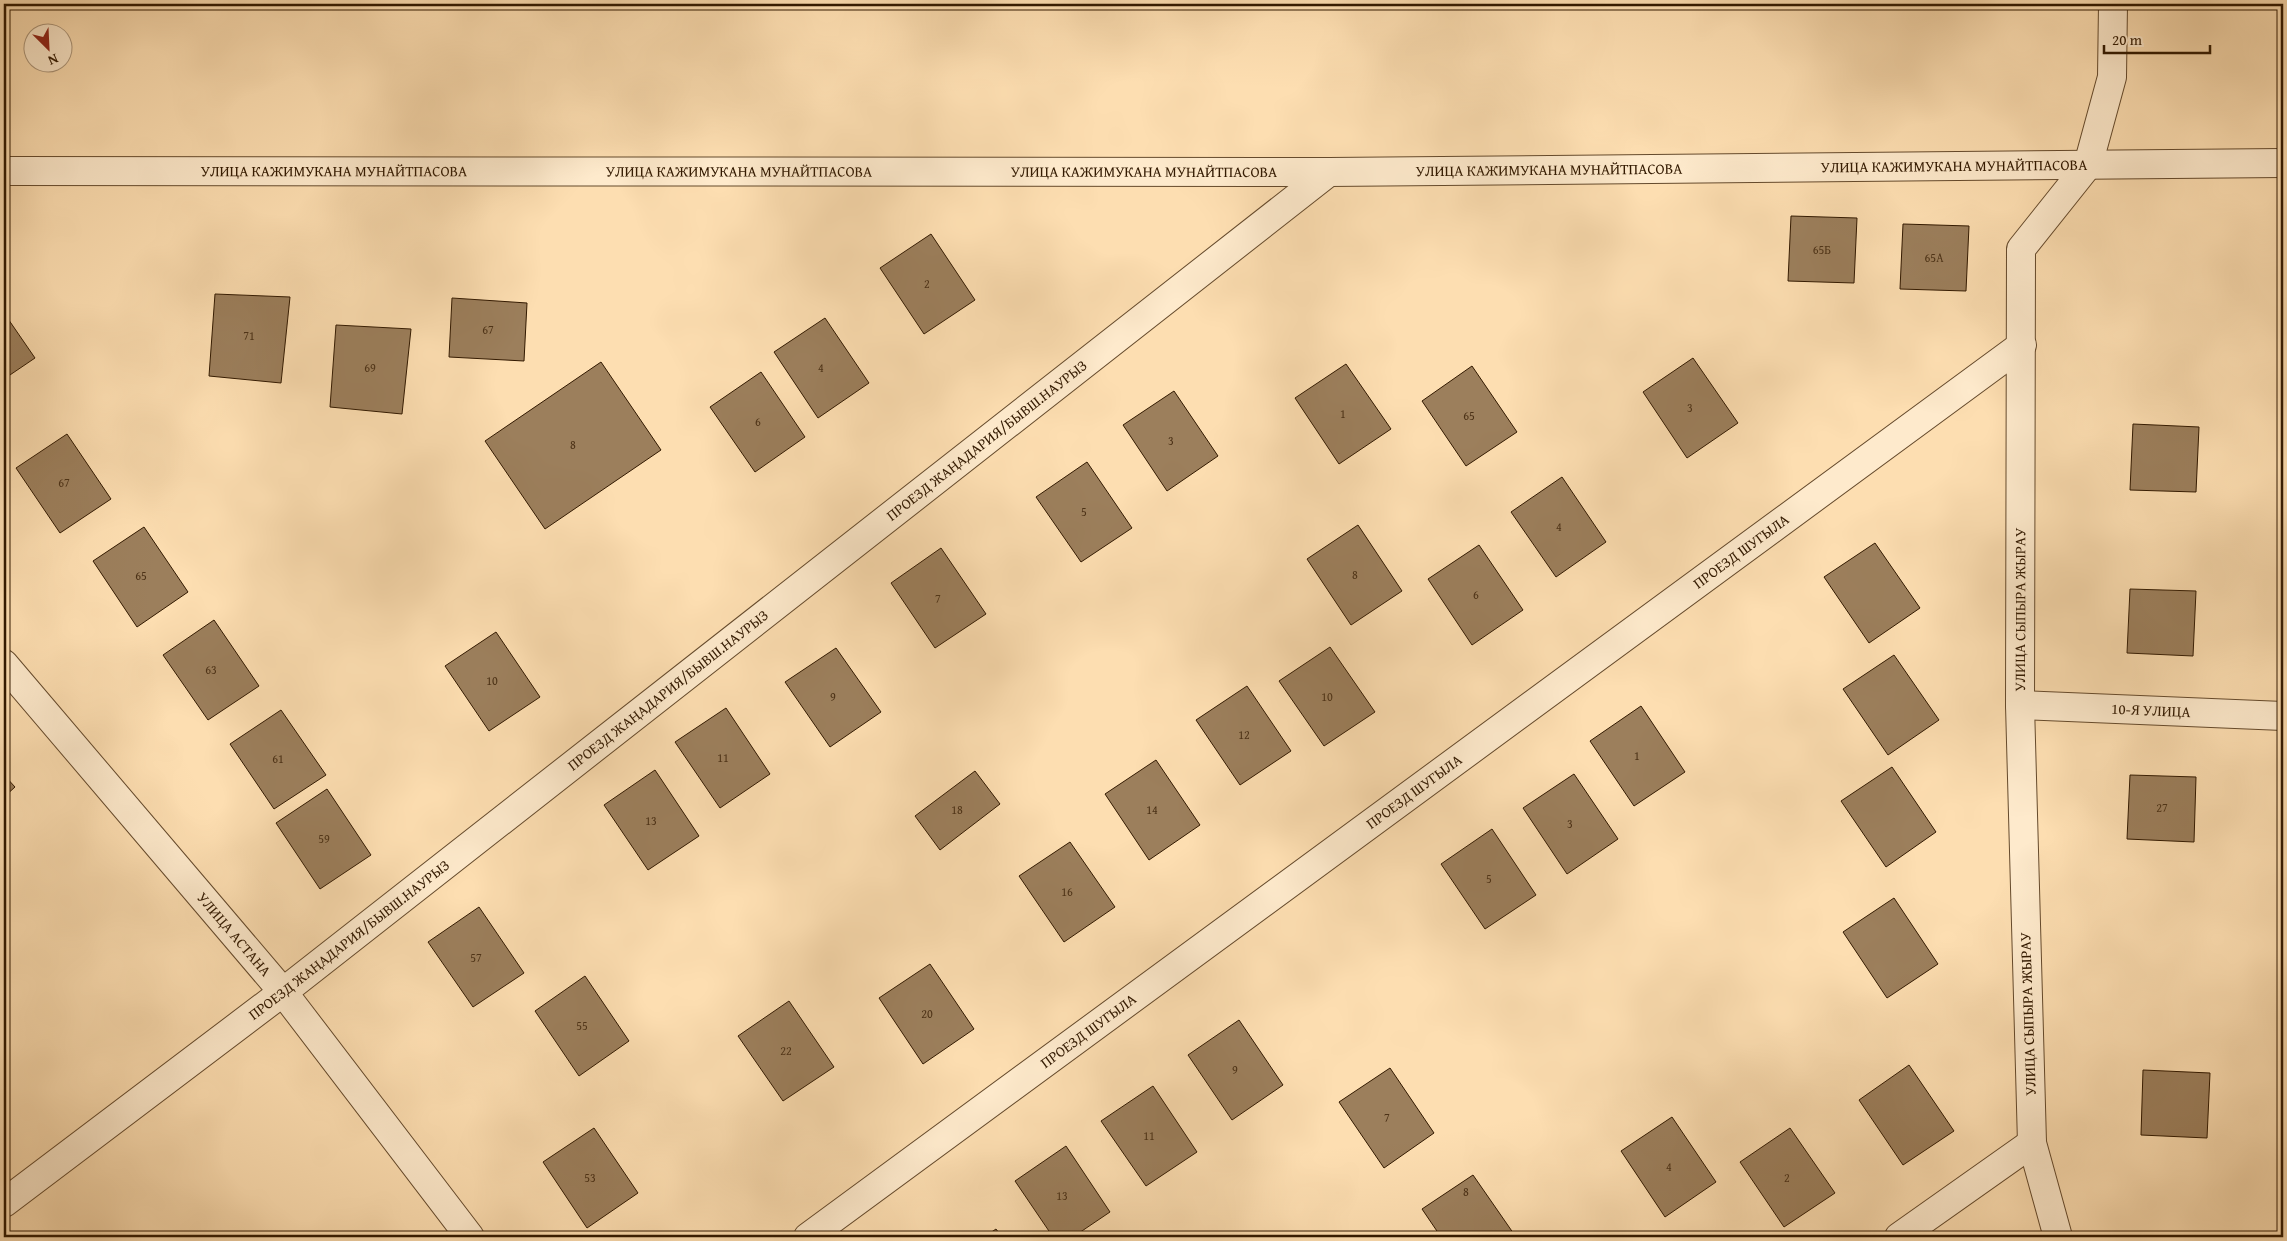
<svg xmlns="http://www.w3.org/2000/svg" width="2287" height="1241" font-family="'Gentium Book Plus',serif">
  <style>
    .building { fill: #9c7f5c; stroke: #321900 }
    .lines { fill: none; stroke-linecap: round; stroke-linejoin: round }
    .minor-casing { stroke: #654a2c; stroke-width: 30 }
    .minor { stroke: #feeacc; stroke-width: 28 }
    .labels { text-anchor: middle; stroke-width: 4.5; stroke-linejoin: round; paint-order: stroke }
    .number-label { font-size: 12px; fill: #4c3217 }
    .street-label { font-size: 15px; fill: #321900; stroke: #feeacc }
  </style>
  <rect width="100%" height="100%" fill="#fddeb1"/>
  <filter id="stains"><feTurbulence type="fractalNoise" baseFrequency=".004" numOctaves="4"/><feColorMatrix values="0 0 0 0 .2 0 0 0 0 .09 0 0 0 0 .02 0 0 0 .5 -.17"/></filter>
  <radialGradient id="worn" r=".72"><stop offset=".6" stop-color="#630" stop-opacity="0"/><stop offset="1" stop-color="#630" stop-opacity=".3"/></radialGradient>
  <g class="building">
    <path d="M1791 216 1857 218 1854 283 1788 281Z"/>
    <path d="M1903 224 1969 226 1966 291 1900 289Z"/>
    <path d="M931 234 975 300 924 334 880 268Z"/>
    <path d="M215 294 290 297 281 383 209 376Z"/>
    <path d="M452 298 527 303 524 361 449 357Z"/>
    <path d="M4 313 35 358 4 379Z"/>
    <path d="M825 318 869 383 818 418 774 352Z"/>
    <path d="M336 325 411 329 402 414 330 407Z"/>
    <path d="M1693 358 1738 423 1687 458 1643 392Z"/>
    <path d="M601 362 661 450 545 529 485 441Z"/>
    <path d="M1346 364 1391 429 1339 464 1295 398Z"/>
    <path d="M1472 366 1517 432 1466 466 1422 401Z"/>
    <path d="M761 372 805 437 755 472 710 407Z"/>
    <path d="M1174 391 1218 456 1167 491 1123 425Z"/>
    <path d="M2133 424 2199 427 2196 492 2130 490Z"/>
    <path d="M67 434 111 499 60 533 16 468Z"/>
    <path d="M1087 462 1132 528 1081 562 1036 497Z"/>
    <path d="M1562 477 1606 542 1556 577 1511 512Z"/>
    <path d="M1358 525 1402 591 1351 625 1307 559Z"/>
    <path d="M144 527 188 592 137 627 93 561Z"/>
    <path d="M1875 543 1920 608 1869 643 1824 577Z"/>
    <path d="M1479 545 1523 610 1472 645 1428 579Z"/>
    <path d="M941 548 986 614 935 648 891 583Z"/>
    <path d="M2130 589 2196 591 2193 656 2127 653Z"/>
    <path d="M214 620 259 686 208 720 163 655Z"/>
    <path d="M496 632 540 697 489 731 445 666Z"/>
    <path d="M1330 647 1375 712 1324 746 1279 681Z"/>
    <path d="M836 648 881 712 830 747 785 682Z"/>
    <path d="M1894 655 1939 720 1888 755 1843 689Z"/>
    <path d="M1247 686 1291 751 1240 785 1196 720Z"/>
    <path d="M1641 706 1685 772 1634 806 1590 741Z"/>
    <path d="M726 708 770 774 720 808 675 742Z"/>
    <path d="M281 710 326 775 274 809 230 744Z"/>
    <path d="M1156 760 1200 825 1149 860 1105 794Z"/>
    <path d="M1892 767 1936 832 1886 867 1841 801Z"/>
    <path d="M655 770 699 836 648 870 604 805Z"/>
    <path d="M975 771 1000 804 940 850 915 816Z"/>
    <path d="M1574 774 1618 839 1567 874 1523 808Z"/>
    <path d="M4 775 15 787 4 797Z"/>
    <path d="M2130 775 2196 777 2194 842 2127 839Z"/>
    <path d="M327 789 371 855 320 889 276 823Z"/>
    <path d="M1492 829 1536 895 1485 929 1441 864Z"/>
    <path d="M1070 842 1115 907 1064 942 1019 876Z"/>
    <path d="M1894 898 1938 964 1887 998 1843 932Z"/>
    <path d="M479 907 524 973 473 1007 428 942Z"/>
    <path d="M930 964 974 1029 923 1064 879 998Z"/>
    <path d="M585 976 629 1041 579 1076 535 1011Z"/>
    <path d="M789 1001 834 1067 783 1101 738 1036Z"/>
    <path d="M1239 1020 1283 1085 1232 1120 1188 1055Z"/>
    <path d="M1909 1065 1954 1131 1903 1165 1859 1100Z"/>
    <path d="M1390 1068 1434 1133 1384 1168 1339 1102Z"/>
    <path d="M2143 1070 2210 1073 2207 1138 2141 1135Z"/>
    <path d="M1153 1086 1197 1152 1146 1186 1101 1121Z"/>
    <path d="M1672 1117 1716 1182 1665 1217 1621 1151Z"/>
    <path d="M594 1128 638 1193 587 1228 543 1162Z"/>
    <path d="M1790 1128 1835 1193 1784 1227 1740 1162Z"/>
    <path d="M1066 1146 1110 1212 1073 1237H1053L1015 1181Z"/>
    <path d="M1473 1175 1516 1237H1441L1422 1209Z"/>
    <path d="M996 1229 1002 1237H984Z"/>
  </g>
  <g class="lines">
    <defs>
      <g id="minor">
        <path id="s1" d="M4 171 1329 172 2283 163"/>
        <path id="s2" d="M4 664 283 992 470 1237"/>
        <path id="s3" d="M2020 705 2283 716"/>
        <path id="s4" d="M4 1203 283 992 1329 172"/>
        <path id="s5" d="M808 1237 2022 345"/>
        <path d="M1899 1237 2032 1143"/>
        <path id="s6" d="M2058 1237 2032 1143 2020 705 2021 249 2088 165 2112 77 2113 4"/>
      </g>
    </defs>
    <use href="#minor" class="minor-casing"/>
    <use href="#minor" class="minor"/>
  </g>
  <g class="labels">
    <g class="number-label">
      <text x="1822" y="254">65Б</text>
      <text x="1934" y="262">65А</text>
      <text x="927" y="288">2</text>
      <text x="488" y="334">67</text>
      <text x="249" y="340">71</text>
      <text x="370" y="372">69</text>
      <text x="821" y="372">4</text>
      <text x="1690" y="412">3</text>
      <text x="1343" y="418">1</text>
      <text x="1469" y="420">65</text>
      <text x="758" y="426">6</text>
      <text x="1171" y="445">3</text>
      <text x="573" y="449">8</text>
      <text x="64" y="487">67</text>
      <text x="1084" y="516">5</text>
      <text x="1559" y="531">4</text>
      <text x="1355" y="579">8</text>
      <text x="141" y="580">65</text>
      <text x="1476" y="599">6</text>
      <text x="938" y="603">7</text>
      <text x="211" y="674">63</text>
      <text x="492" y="685">10</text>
      <text x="833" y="701">9</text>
      <text x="1327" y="701">10</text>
      <text x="1244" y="739">12</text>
      <text x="1637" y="760">1</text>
      <text x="723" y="762">11</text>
      <text x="278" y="763">61</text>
      <text x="2162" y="812">27</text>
      <text x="957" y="814">18</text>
      <text x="1152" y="814">14</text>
      <text x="651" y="825">13</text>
      <text x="1570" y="828">3</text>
      <text x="324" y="843">59</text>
      <text x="1489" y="883">5</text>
      <text x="1067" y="896">16</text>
      <text x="476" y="962">57</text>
      <text x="927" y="1018">20</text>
      <text x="582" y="1030">55</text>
      <text x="786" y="1055">22</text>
      <text x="1235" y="1074">9</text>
      <text x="1387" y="1122">7</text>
      <text x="1149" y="1140">11</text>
      <text x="1669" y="1171">4</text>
      <text x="590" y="1182">53</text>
      <text x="1787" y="1182">2</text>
      <text x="1466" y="1196">8</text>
      <text x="1062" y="1200">13</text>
    </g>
    <g class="street-label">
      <text dy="5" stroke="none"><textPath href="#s1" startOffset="1950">УЛИЦА КАЖИМУКАНА МУНАЙТПАСОВА</textPath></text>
      <text dy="5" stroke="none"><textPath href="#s1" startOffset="1545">УЛИЦА КАЖИМУКАНА МУНАЙТПАСОВА</textPath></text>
      <text dy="5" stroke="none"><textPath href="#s1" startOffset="330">УЛИЦА КАЖИМУКАНА МУНАЙТПАСОВА</textPath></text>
      <text dy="5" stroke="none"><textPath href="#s1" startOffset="735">УЛИЦА КАЖИМУКАНА МУНАЙТПАСОВА</textPath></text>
      <text dy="5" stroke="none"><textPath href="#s1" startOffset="1140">УЛИЦА КАЖИМУКАНА МУНАЙТПАСОВА</textPath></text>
      <text dy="5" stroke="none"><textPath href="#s4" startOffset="1244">ПРОЕЗД ЖАҢАДАРИЯ/БЫВШ.НАУРЫЗ</textPath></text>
      <text dy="5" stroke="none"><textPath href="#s5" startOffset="1158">ПРОЕЗД ШУГЫЛА</textPath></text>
      <text dy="5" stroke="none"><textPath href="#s6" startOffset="631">УЛИЦА СЫПЫРА ЖЫРАУ</textPath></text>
      <text dy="5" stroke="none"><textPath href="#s4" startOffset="839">ПРОЕЗД ЖАҢАДАРИЯ/БЫВШ.НАУРЫЗ</textPath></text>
      <text dy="5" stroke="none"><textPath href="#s3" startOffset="131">10-Я УЛИЦА</textPath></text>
      <text dy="5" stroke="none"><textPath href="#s5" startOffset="752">ПРОЕЗД ШУГЫЛА</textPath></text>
      <text dy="5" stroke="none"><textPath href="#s2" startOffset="355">УЛИЦА АСТАНА</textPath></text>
      <text dy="5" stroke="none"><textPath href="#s4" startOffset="434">ПРОЕЗД ЖАҢАДАРИЯ/БЫВШ.НАУРЫЗ</textPath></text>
      <text transform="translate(2028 1014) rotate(-92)" y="5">УЛИЦА СЫПЫРА ЖЫРАУ</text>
      <text dy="5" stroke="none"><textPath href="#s5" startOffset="348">ПРОЕЗД ШУГЫЛА</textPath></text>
    </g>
  </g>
  <rect width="2287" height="1241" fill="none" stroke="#fddeb1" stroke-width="20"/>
  <rect x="5" y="5" width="2277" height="1231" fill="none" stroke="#321900" stroke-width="2.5"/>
  <rect x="10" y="10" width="2267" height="1221" fill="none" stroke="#321900"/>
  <g transform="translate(48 48) rotate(156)"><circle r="24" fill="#feeacc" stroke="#ac967a"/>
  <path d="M0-4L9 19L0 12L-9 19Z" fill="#8f2418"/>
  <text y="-8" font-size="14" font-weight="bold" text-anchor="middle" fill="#321900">N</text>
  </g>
  <path d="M2104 45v8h106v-8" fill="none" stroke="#321900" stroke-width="2.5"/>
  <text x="2112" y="45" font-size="15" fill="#321900" stroke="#feeacc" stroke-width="4" paint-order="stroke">20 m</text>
  <rect width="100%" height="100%" filter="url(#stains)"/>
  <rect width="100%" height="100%" fill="url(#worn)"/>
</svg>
